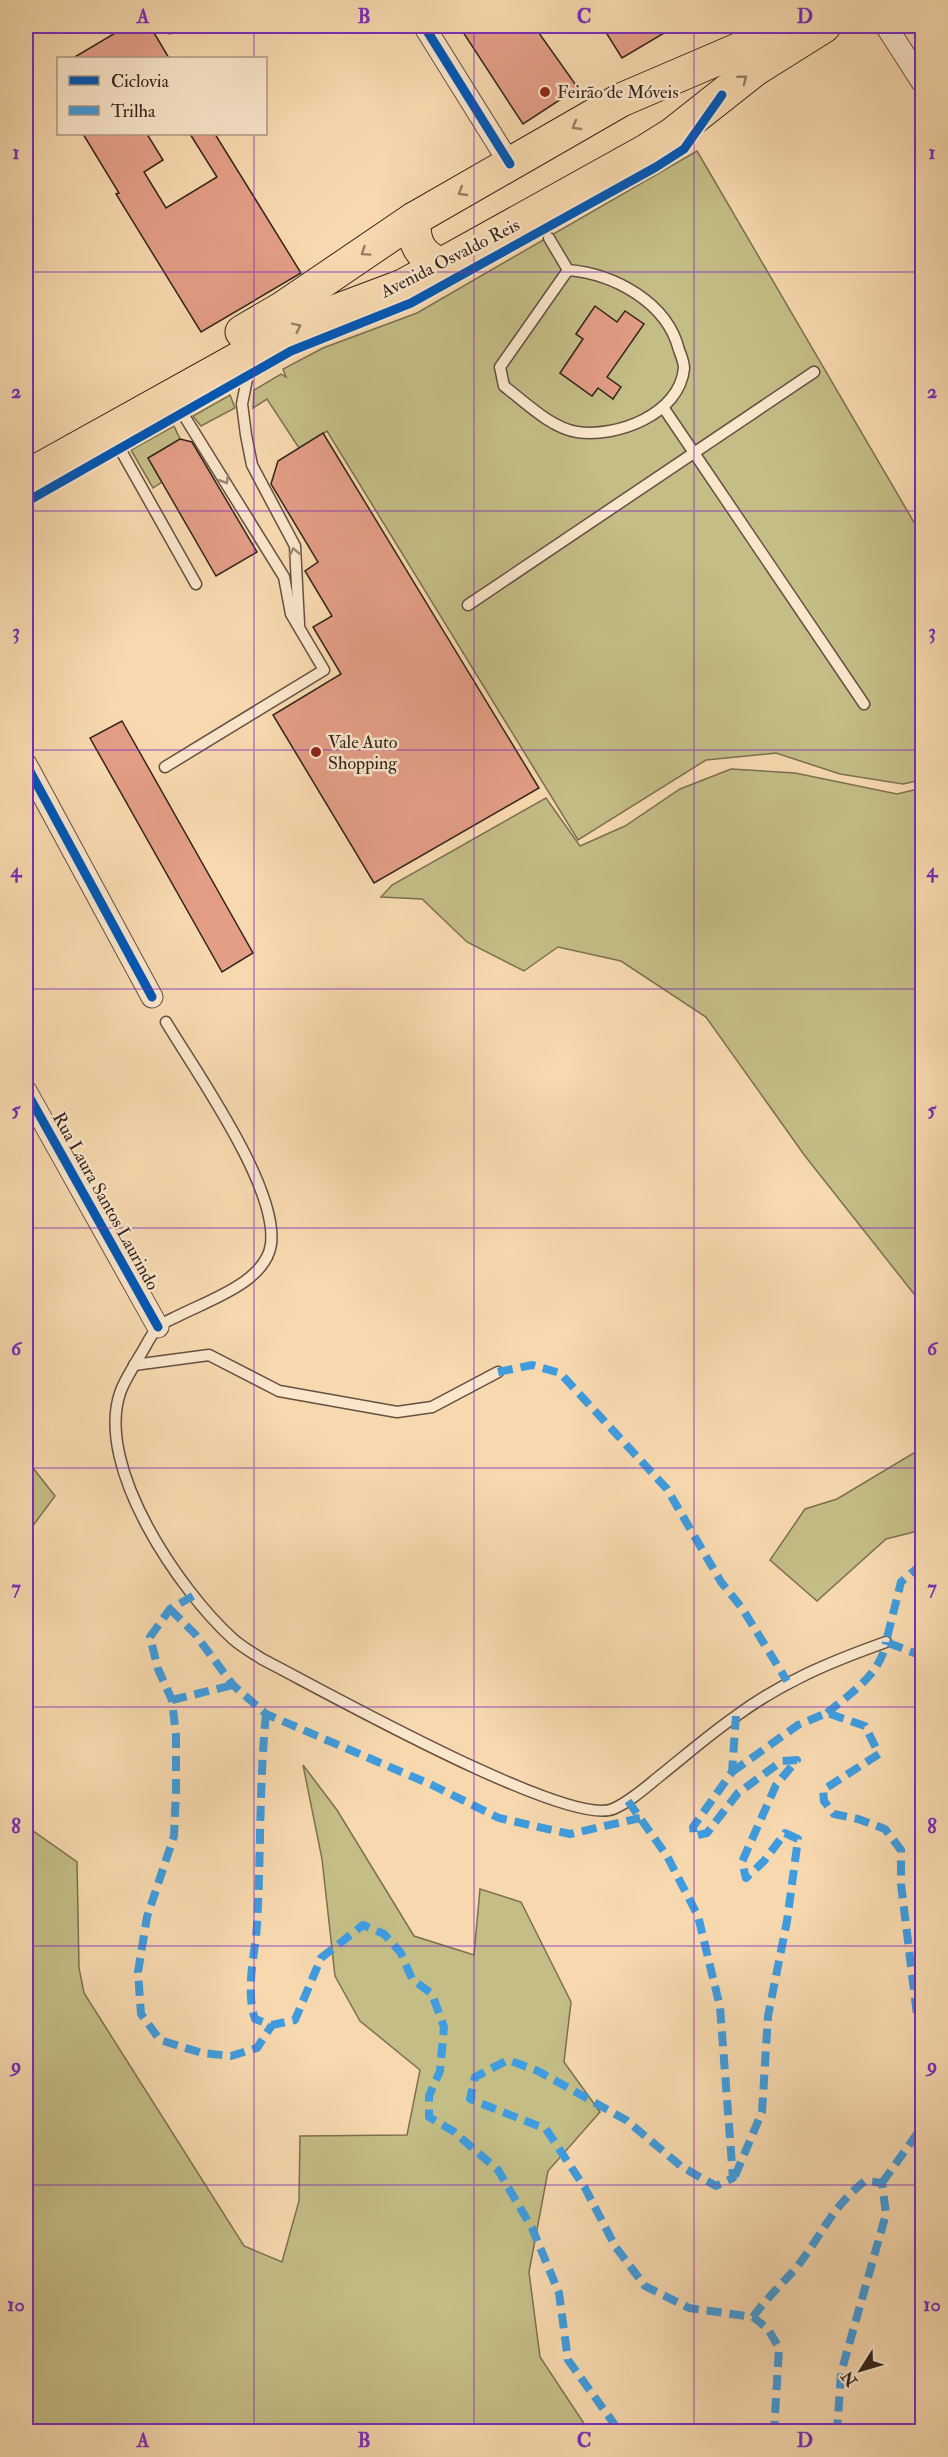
<svg xmlns="http://www.w3.org/2000/svg" width="948" height="2457" font-family="'IM FELL Double Pica',serif">
  <style>
    .green { fill: #c4bd86; stroke: #7b7052; stroke-width: 1.5; fill-rule: evenodd }
    .building { fill: #e49e86; stroke: #32241d; stroke-width: 1.5 }
    .lines { fill: none; stroke-linecap: round; stroke-linejoin: round }
    .service-casing { stroke: #645142; stroke-width: 13 }
    .minor-casing { stroke: #645142; stroke-width: 23 }
    .primary-casing { stroke: #32241d; stroke-width: 35 }
    .service { stroke: #fae6cb; stroke-width: 10 }
    .minor { stroke: #fae6cb; stroke-width: 21 }
    .primary { stroke: #f8d9af; stroke-width: 33 }
    .quiet { stroke: #3e9cdf; stroke-width: 8; stroke-dasharray: 15 8; stroke-linecap: butt }
    .cycleway-casing { stroke: #fae6cb; stroke-width: 13 }
    .cycleway { stroke: #0057b8; stroke-width: 9 }
    .oneway { stroke: #957e66 }
    .oneway2 { stroke: #968574 }
    .grid { fill: none; stroke: #7b2cbf; stroke-width: 1.5; stroke-opacity: 0.55 }
    .poi-dot { fill: #8f2418; stroke: #fae6cb; stroke-width: 2 }
    .labels { text-anchor: middle; stroke-width: 5; stroke-linejoin: round; paint-order: stroke }
    .poi-label { font-size: 18px; fill: #32241d; stroke: #fae6cb; text-anchor: start }
    .street-label { font-size: 18px; fill: #32241d; stroke: #fae6cb }
    .neatline { fill: none; stroke: #7b2cbf; stroke-width: 2 }
    .grid-label { font-size: 20px; text-anchor: middle; font-weight: bold; fill: #7b2cbf }
  </style>
  <rect width="100%" height="100%" fill="#f8d9af"/>
  <filter id="stains"><feTurbulence type="fractalNoise" baseFrequency=".00333" numOctaves="4"/><feColorMatrix values="0 0 0 0 .2 0 0 0 0 .09 0 0 0 0 .02 0 0 0 .5 -.17"/></filter>
  <radialGradient id="worn" r=".72"><stop offset=".6" stop-color="#630" stop-opacity="0"/><stop offset="1" stop-color="#630" stop-opacity=".3"/></radialGradient>
  <g class="green">
    <path d="M697 151 922 536V780L903 784 840 774 776 753 706 760 578 840 327 431 299 448 267 399 253 408 254 390 281 374 286 377 283 369 323 348 417 313ZM595 307 617 322 607 377 613 399 598 388 592 396 560 373 583 339 576 334Z"/>
    <path d="M230 395 235 408 201 426 193 416Z"/>
    <path d="M174 426 180 439 148 458 162 482 153 488 131 450Z"/>
    <path d="M731 769 795 773 897 794 922 788V1304L805 1156 706 1017 621 961 558 947 524 971 467 942 422 899 381 897 392 885 546 798 580 846 625 826 680 789Z"/>
    <path d="M922 1448V1530L886 1539 817 1601 770 1560 805 1509 837 1499Z"/>
    <path d="M26 1459 55 1496 26 1535Z"/>
    <path d="M303 1765 337 1810 414 1936 474 1955 480 1889 521 1902 571 2002 564 2062 600 2112 548 2171 529 2272 540 2357 589 2431H26V1826L77 1862 79 1968 84 1993 244 2246 282 2262 299 2201 300 2136 407 2135 420 2070 360 2021 335 1976 322 1859Z"/>
  </g>
  <g class="building">
    <path d="M127 26H150L169 58H73Z"/>
    <path d="M459 26H534L578 88 523 124Z"/>
    <path d="M602 26H676L622 58Z"/>
    <path d="M83 134H147L163 160 144 172 166 208 217 177 190 134H215L301 273 201 332 116 194 119 193Z"/>
    <path d="M595 306 617 322 625 311 644 324 607 377 621 387 613 399 598 388 592 396 560 373 583 339 576 334Z"/>
    <path d="M323 433 539 788 374 883 273 715 341 674 313 627 332 616 305 571 318 562 271 484 278 461Z"/>
    <path d="M180 439 192 442 257 552 216 576 148 458Z"/>
    <path d="M122 721 253 953 222 972 90 738Z"/>
  </g>
  <g class="lines">
    <defs>
      <g id="service">
        <path d="M170 28 174 26"/>
        <path d="M549 238 568 270"/>
        <path d="M568 270C614 274 667 302 679 350 681 355 684 363 684 368 680 414 617 438 577 432 551 428 525 402 504 386L500 367Z"/>
        <path d="M251 359 242 404 246 435 252 465 295 546 299 624"/>
        <path d="M663 407 864 704"/>
        <path d="M111 433 196 584"/>
        <path d="M468 605 814 372"/>
        <path d="M165 767 324 670 291 614 284 577 173 398"/>
        <path d="M166 1022C196 1072 278 1187 271 1244 266 1282 209 1300 178 1316 172 1319 164 1322 158 1327 151 1334 145 1348 139 1357 133 1368 124 1381 120 1393 95 1468 180 1591 233 1639 242 1647 253 1653 262 1659 317 1687 567 1828 613 1809 631 1801 646 1787 661 1775 686 1755 710 1734 736 1716 784 1681 830 1662 886 1642"/>
        <path d="M134 1365 209 1355 279 1391 397 1412 432 1407 498 1372"/>
      </g>
      <g id="minor">
        <path d="M424 26 510 164"/>
        <path d="M886 26 922 82"/>
        <path d="M26 764 152 997"/>
        <path d="M26 1091 158 1327"/>
      </g>
      <g id="primary">
        <path d="M414 219C413 243 420 257 443 265"/>
        <path d="M242 332 283 308 414 219 621 100 740 49 785 26"/>
        <path d="M26 477 283 334 310 321 403 286 646 151 673 134 754 70 824 26"/>
      </g>
    </defs>
    <use href="#service" class="service-casing"/>
    <use href="#minor" class="minor-casing"/>
    <use href="#primary" class="primary-casing"/>
    <use href="#service" class="service"/>
    <use href="#minor" class="minor"/>
    <use href="#primary" class="primary"/>
    <g class="quiet">
      <path d="M498 1372 532 1365 560 1373 667 1489 721 1582 742 1608 787 1681"/>
      <path d="M922 1564 901 1582 886 1642 922 1656"/>
      <path d="M193 1596 170 1609 150 1637 158 1669 172 1700 176 1736V1790L174 1836 147 1917 138 1972 141 2014 160 2040 202 2053 231 2056 257 2048 272 2025"/>
      <path d="M170 1609 195 1634 233 1685 266 1714 432 1785 499 1818 570 1834 640 1818"/>
      <path d="M172 1700 233 1685"/>
      <path d="M827 1713C851 1693 881 1674 886 1642"/>
      <path d="M266 1714C259 1784 261 1855 257 1925 255 1956 245 1989 255 2019L272 2025 295 2020 321 1958 363 1925 384 1934 401 1953 412 1979 432 1994 444 2027 440 2071 429 2096V2117L453 2131 498 2170 532 2228 559 2293 568 2360 620 2432"/>
      <path d="M732 1772 798 1725 827 1713 865 1726 879 1754 823 1790 824 1801 834 1814 858 1819 885 1829 901 1850V1884L922 2056"/>
      <path d="M628 1801 667 1856 698 1916 720 2007 733 2178 716 2186 682 2167 626 2120 538 2071 508 2060 475 2077 470 2099 546 2129 585 2188 615 2246 645 2286 689 2308 753 2317 768 2329 779 2348 774 2432"/>
      <path d="M735 2176 762 2112 768 2016 787 1921 798 1839 785 1833 764 1861 746 1878 742 1862 776 1785 797 1760 782 1761 738 1793 707 1833 694 1836 693 1827 732 1772 736 1716"/>
      <path d="M882 2183 919 2131 922 2120"/>
      <path d="M753 2317C766 2299 781 2285 796 2268 821 2237 832 2206 865 2181L882 2183 886 2214 841 2373 837 2432"/>
    </g>
    <defs>
      <g id="cycleway">
        <path d="M424 26 510 164"/>
        <path d="M26 502 291 351 411 303 656 167 684 149 722 95"/>
        <path d="M26 764 152 997"/>
        <path d="M26 1091 158 1327"/>
      </g>
    </defs>
    <use href="#cycleway" class="cycleway-casing"/>
    <use href="#cycleway" class="cycleway"/>
  </g>
  <defs><path id="oneway-chevron" d="M-2-3.5L2.5 0L-2 3.5" fill="none" stroke-width="1.6" stroke-linecap="round" stroke-linejoin="round" transform="scale(1.5)"/></defs>
  <g class="oneway">
    <use href="#oneway-chevron" transform="translate(743 79) rotate(-38)"/>
    <use href="#oneway-chevron" transform="translate(576 126) rotate(150)"/>
    <use href="#oneway-chevron" transform="translate(462 192) rotate(150)"/>
    <use href="#oneway-chevron" transform="translate(365 252) rotate(146)"/>
    <use href="#oneway-chevron" transform="translate(297 327) rotate(-26)"/>
  </g>
  <g class="oneway2">
    <use href="#oneway-chevron" transform="translate(225 480) rotate(59)"/>
    <use href="#oneway-chevron" transform="translate(294 552) rotate(-102)"/>
  </g>
  <path class="grid" d="M254 26V58M474 26V2432M694 26V2432M254 134V2432M26 272H922M26 511H922M26 750H922M26 989H922M26 1228H922M26 1468H922M26 1707H922M26 1946H922M26 2185H922"/>
  <g class="poi-dot">
    <circle cx="545" cy="92" r="6"/>
    <circle cx="316" cy="752" r="6"/>
  </g>
  <g class="labels">
    <g class="poi-label">
      <text x="557" y="98">Feirão de Móveis</text>
      <text x="328" y="748">Vale Auto<tspan x="328" dy="21">Shopping</tspan></text>
    </g>
    <g class="street-label">
      <text transform="translate(450 258) rotate(-27)" y="6">Avenida Osvaldo Reis</text>
      <text transform="translate(106 1201) rotate(61)" y="6">Rua Laura Santos Laurindo</text>
    </g>
  </g>
  <rect width="948" height="2457" fill="none" stroke="#f8d9af" stroke-width="66"/>
  <rect x="57" y="57" width="210" height="78" fill="#fae6cb" stroke="#aa9885" stroke-width="1.5"/>
  <rect x="69" y="76" width="30" height="9" fill="#0057b8" stroke="#aa9885" stroke-width="1.5"/>
  <text x="111" y="87" font-size="18" fill="#32241d">Ciclovia</text>
  <rect x="69" y="106" width="30" height="9" fill="#3e9cdf" stroke="#aa9885" stroke-width="1.5"/>
  <text x="111" y="117" font-size="18" fill="#32241d">Trilha</text>
  <g transform="translate(861 2370) rotate(233)" stroke="#fae6cb" stroke-width="4.5" paint-order="stroke">
  <path d="M0-4.5L10 22L0 15L-10 22Z" fill="#32241d"/>
  <text y="-9" font-size="16" font-weight="bold" text-anchor="middle" fill="#32241d">N</text>
  </g>
  <rect x="33" y="33" width="882" height="2391" class="neatline"/>
  <g class="grid-label">
    <text x="143" y="23">A</text>
    <text x="364" y="23">B</text>
    <text x="584" y="23">C</text>
    <text x="805" y="23">D</text>
    <text x="16" y="159">1</text>
    <text x="932" y="159">1</text>
    <text x="16" y="398">2</text>
    <text x="932" y="398">2</text>
    <text x="16" y="638">3</text>
    <text x="932" y="638">3</text>
    <text x="16" y="877">4</text>
    <text x="932" y="877">4</text>
    <text x="16" y="1116">5</text>
    <text x="932" y="1116">5</text>
    <text x="16" y="1355">6</text>
    <text x="932" y="1355">6</text>
    <text x="16" y="1594">7</text>
    <text x="932" y="1594">7</text>
    <text x="16" y="1833">8</text>
    <text x="932" y="1833">8</text>
    <text x="16" y="2072">9</text>
    <text x="932" y="2072">9</text>
    <text x="16" y="2311">10</text>
    <text x="932" y="2311">10</text>
    <text x="143" y="2447">A</text>
    <text x="364" y="2447">B</text>
    <text x="584" y="2447">C</text>
    <text x="805" y="2447">D</text>
  </g>
  <rect width="100%" height="100%" filter="url(#stains)"/>
  <rect width="100%" height="100%" fill="url(#worn)"/>
</svg>
